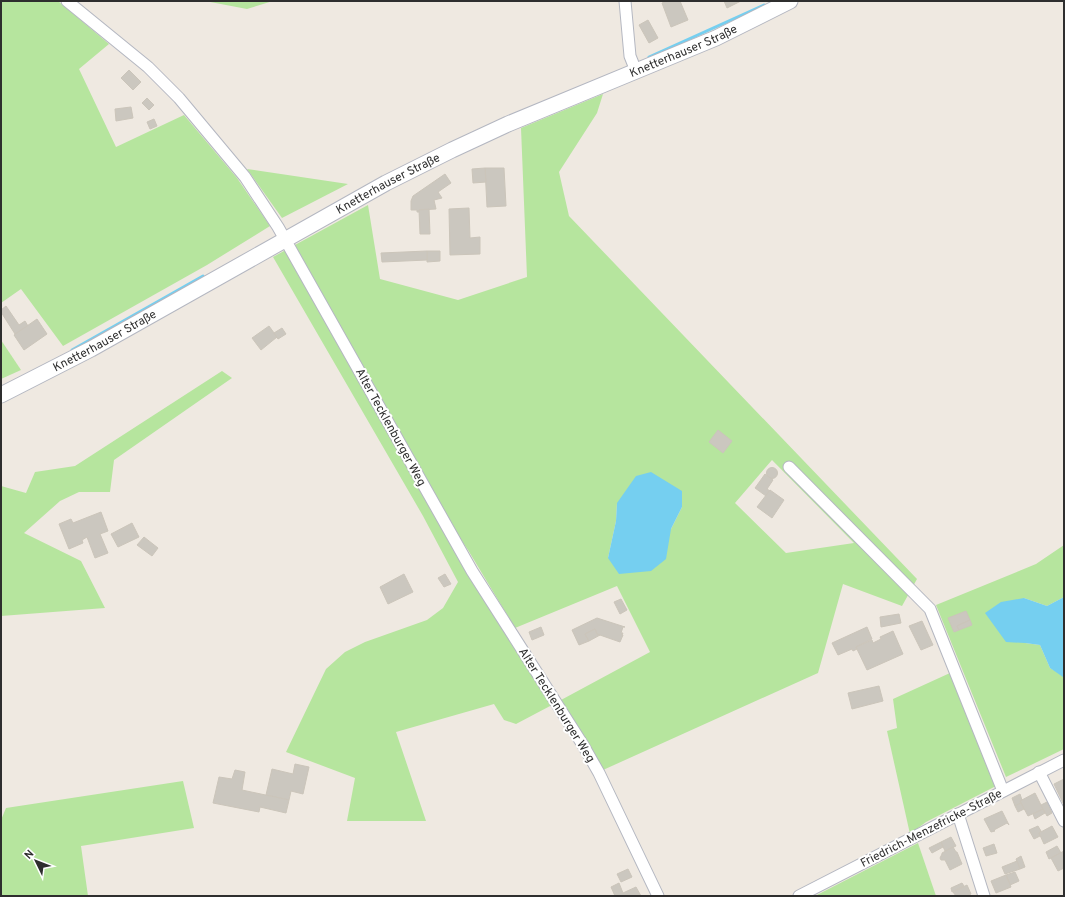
<svg xmlns="http://www.w3.org/2000/svg" width="1065" height="897" font-family="Overpass,sans-serif">
  <style>
    .green { fill: #b6e59e; fill-rule: evenodd }
    .water { fill: #75cff0 }
    .lines { fill: none; stroke-linecap: round; stroke-linejoin: round }
    .stream { stroke: #75cff0; stroke-width: 3 }
    .building { fill: #cbc7bf; stroke: #cbc5ba }
    .street-casing { stroke: #b4b7c1; stroke-width: 13 }
    .secondary-casing { stroke: #b4b7c1; stroke-width: 17 }
    .street { stroke: #fff; stroke-width: 11 }
    .secondary { stroke: #fff; stroke-width: 15 }
    .labels { text-anchor: middle; stroke-width: 4; stroke-linejoin: round; paint-order: stroke }
    .street-label { font-size: 12px; fill: #2e2e2e; stroke: #fff }
  </style>
  <rect width="100%" height="100%" fill="#efe9e1"/>
  <g class="green">
    <path d="M1 1H58L109 44 79 69 116 147 184 115 237 178 270 226 207 265 63 346 21 289 1 303Z"/>
    <path d="M205 1H273L247 9Z"/>
    <path d="M603 94 597 113 559 172 569 216 917 579 902 606 843 584 818 673 603 770 561 700 650 652 617 586 515 628 468 550 457 534 552 705 516 724 504 720 494 704 396 732 426 821H347L355 778 286 752 326 669 345 652 365 642 427 620 443 608 458 582 423 516 273 257 368 205 380 279 458 300 527 277 521 128ZM772 460 854 543 786 553 735 503ZM617 503 682 507 671 529 608 558 616 521Z"/>
    <path d="M247 169 348 184 282 218Z"/>
    <path d="M1 340 21 370 1 379Z"/>
    <path d="M222 371 232 378 114 460 110 492H79L60 501 24 533 81 561 105 608 1 616V486L26 493 35 472 75 466Z"/>
    <path d="M1064 545V597L1047 606 1024 598 1025 643 1040 645 1050 668 1064 676V749L1006 777 936 605 1036 564Z"/>
    <path d="M950 673 996 786 926 822 910 834 887 731 897 728 893 699Z"/>
    <path d="M183 781 194 828 81 846 88 896H1V820L6 808Z"/>
    <path d="M918 843 936 896H815Z"/>
  </g>
  <g class="water">
    <path d="M651 472 682 491V507L671 529 666 559 651 571 619 574 608 558 616 521 617 503 636 476Z"/>
    <path d="M1064 597 1063 677 1050 668 1040 645 1025 643 1006 642 985 613 1001 602 1024 598 1047 606Z"/>
  </g>
  <g class="lines">
    <g class="stream">
      <path d="M649 57 764 5"/>
      <path d="M72 350 203 276"/>
    </g>
  </g>
  <g class="building">
    <path d="M667 1H680L688 20 671 27 662 3Z"/>
    <path d="M724 1H741L727 8Z"/>
    <path d="M648 20 658 38 649 43 639 25Z"/>
    <path d="M129 70 141 82 133 90 121 78Z"/>
    <path d="M147 98 154 105 149 110 142 103Z"/>
    <path d="M131 107 133 118 116 121 115 109Z"/>
    <path d="M154 119 157 126 150 129 147 122Z"/>
    <path d="M485 168H504L506 206 487 207Z"/>
    <path d="M485 168 486 182 473 183 472 169Z"/>
    <path d="M445 174 451 183 438 192 442 198 434 200 436 209 419 210V212H417V210H411V201L413 196Z"/>
    <path d="M469 208 470 238 480 237V254L450 255 449 209Z"/>
    <path d="M429 209 430 234H420L419 210Z"/>
    <path d="M427 251H440V261L427 262Z"/>
    <path d="M427 251V260L382 262 381 253Z"/>
    <path d="M6 306 19 325 25 321 28 326 15 334 1 312V310Z"/>
    <path d="M37 319 47 334 24 350 14 335Z"/>
    <path d="M269 326 277 337 261 350 252 338Z"/>
    <path d="M282 328 286 334 278 339 274 333Z"/>
    <path d="M718 430 732 441 723 453 709 442Z"/>
    <circle cx="772" cy="473" r="5.5"/>
    <path d="M765 474 773 480 767 489 770 491 766 496 755 488Z"/>
    <path d="M770 490 784 500 772 518 757 507Z"/>
    <path d="M101 512 108 531 100 534 108 553 95 558 87 537 82 540 83 543 69 549 59 524 71 519 73 523Z"/>
    <path d="M132 523 139 537 118 547 111 534Z"/>
    <path d="M144 537 158 548 152 556 137 545Z"/>
    <path d="M404 574 413 592 388 604 380 587Z"/>
    <path d="M445 574 451 584 444 587 438 578Z"/>
    <path d="M621 599 627 610 620 614 614 602Z"/>
    <path d="M966 611 970 620 957 626 959 630 954 632 948 618Z"/>
    <path d="M899 614 901 623 881 627 880 617Z"/>
    <path d="M597 618 625 627H623L621 633H623L622 635H623L620 642 597 634 595 629 585 634 589 641 579 645 572 630Z"/>
    <path d="M970 620 972 625 959 630 957 626Z"/>
    <path d="M922 621 933 645 921 650 909 626Z"/>
    <path d="M541 627 544 635 532 640 529 632Z"/>
    <path d="M867 627 872 639 856 647 857 649 853 651 852 649 838 655 832 643Z"/>
    <path d="M595 629 597 634 600 635 589 641 585 634Z"/>
    <path d="M893 631 903 654 867 670 856 647 872 640 873 643 881 639 880 637Z"/>
    <path d="M879 686 883 701 852 709 848 693Z"/>
    <path d="M295 764 309 767 303 794 291 791 289 800 266 795 272 769 293 774Z"/>
    <path d="M235 770 245 772 242 790 289 800 286 813 260 807 259 812 213 803 219 777 232 779Z"/>
    <path d="M1064 779V802L1063 803 1054 784Z"/>
    <path d="M1035 793 1043 809 1028 816 1020 801Z"/>
    <path d="M1020 794 1022 800 1020 801 1021 803 1015 806 1012 798Z"/>
    <path d="M1047 802 1052 813 1047 816 1041 805Z"/>
    <path d="M1021 803 1024 809 1018 812 1015 806Z"/>
    <path d="M1043 809 1045 813 1035 819 1033 814Z"/>
    <path d="M1002 811 1009 825 1007 823 994 830 995 831 991 832 984 819Z"/>
    <path d="M1038 826 1041 831 1039 833 1040 836 1034 839 1029 830Z"/>
    <path d="M1052 826 1058 837 1044 844 1039 833Z"/>
    <path d="M951 837 956 846 945 851 941 842Z"/>
    <path d="M941 842 943 847 932 853 929 848Z"/>
    <path d="M994 844 997 853 986 856 983 848Z"/>
    <path d="M1057 846 1061 853 1049 859 1046 852Z"/>
    <path d="M953 847 956 852H957L962 864 950 870 945 860H941L940 858 942 854V853Z"/>
    <path d="M1064 851V868L1058 871 1051 858Z"/>
    <path d="M1021 856 1025 867 1020 869 1016 859Z"/>
    <path d="M1017 861 1020 869 1005 874 1002 867Z"/>
    <path d="M628 869 632 877 621 882 617 874Z"/>
    <path d="M1015 872 1019 881 1010 885 1006 875Z"/>
    <path d="M1006 875 1011 887 996 893 991 881Z"/>
    <path d="M619 883 623 893 636 887 641 896H615L611 887Z"/>
    <path d="M962 883 964 886 952 892 951 888Z"/>
    <path d="M967 885 971 894 967 896H956L953 892Z"/>
  </g>
  <g class="lines">
    <defs>
      <g id="street">
        <path d="M67 1 148 67 179 98 245 177 278 227 472 571 583 745 599 773 658 896"/>
        <path d="M625 1 630 56 636 71"/>
        <path d="M789 467 930 609 1003 791"/>
        <path d="M1039 772 1064 821"/>
        <path d="M958 814 984 896"/>
        <path d="M799 896 1064 760"/>
      </g>
      <g id="secondary">
        <path id="s1" d="M1 395 91 349 386 183 452 150 508 124 716 38 790 1"/>
      </g>
    </defs>
    <use href="#street" class="street-casing"/>
    <use href="#secondary" class="secondary-casing"/>
    <use href="#street" class="street"/>
    <use href="#secondary" class="secondary"/>
  </g>
  <g class="labels">
    <g class="street-label">
      <text dy="4" stroke="none"><textPath href="#s1" startOffset="765">Knetterhauser Straße</textPath></text>
      <text dy="4" stroke="none"><textPath href="#s1" startOffset="441">Knetterhauser Straße</textPath></text>
      <text dy="4" stroke="none"><textPath href="#s1" startOffset="117">Knetterhauser Straße</textPath></text>
      <text transform="translate(391 427) rotate(61)" y="4">Alter Tecklenburger Weg</text>
      <text transform="translate(557 705) rotate(58)" y="4">Alter Tecklenburger Weg</text>
      <text transform="translate(931 828) rotate(-27)" y="4">Friedrich-Menzefricke-Straße</text>
    </g>
  </g>
  <rect width="1065" height="897" fill="none" stroke="#2e2e2e" stroke-width="4"/>
  <g transform="translate(36 861) rotate(313)" stroke="#ffffff" stroke-width="3" paint-order="stroke">
  <path d="M0-3L7 15L0 10L-7 15Z" fill="#2e2e2e"/>
  <text y="-6" font-size="11" font-weight="bold" text-anchor="middle" fill="#2e2e2e">N</text>
  </g>
</svg>
